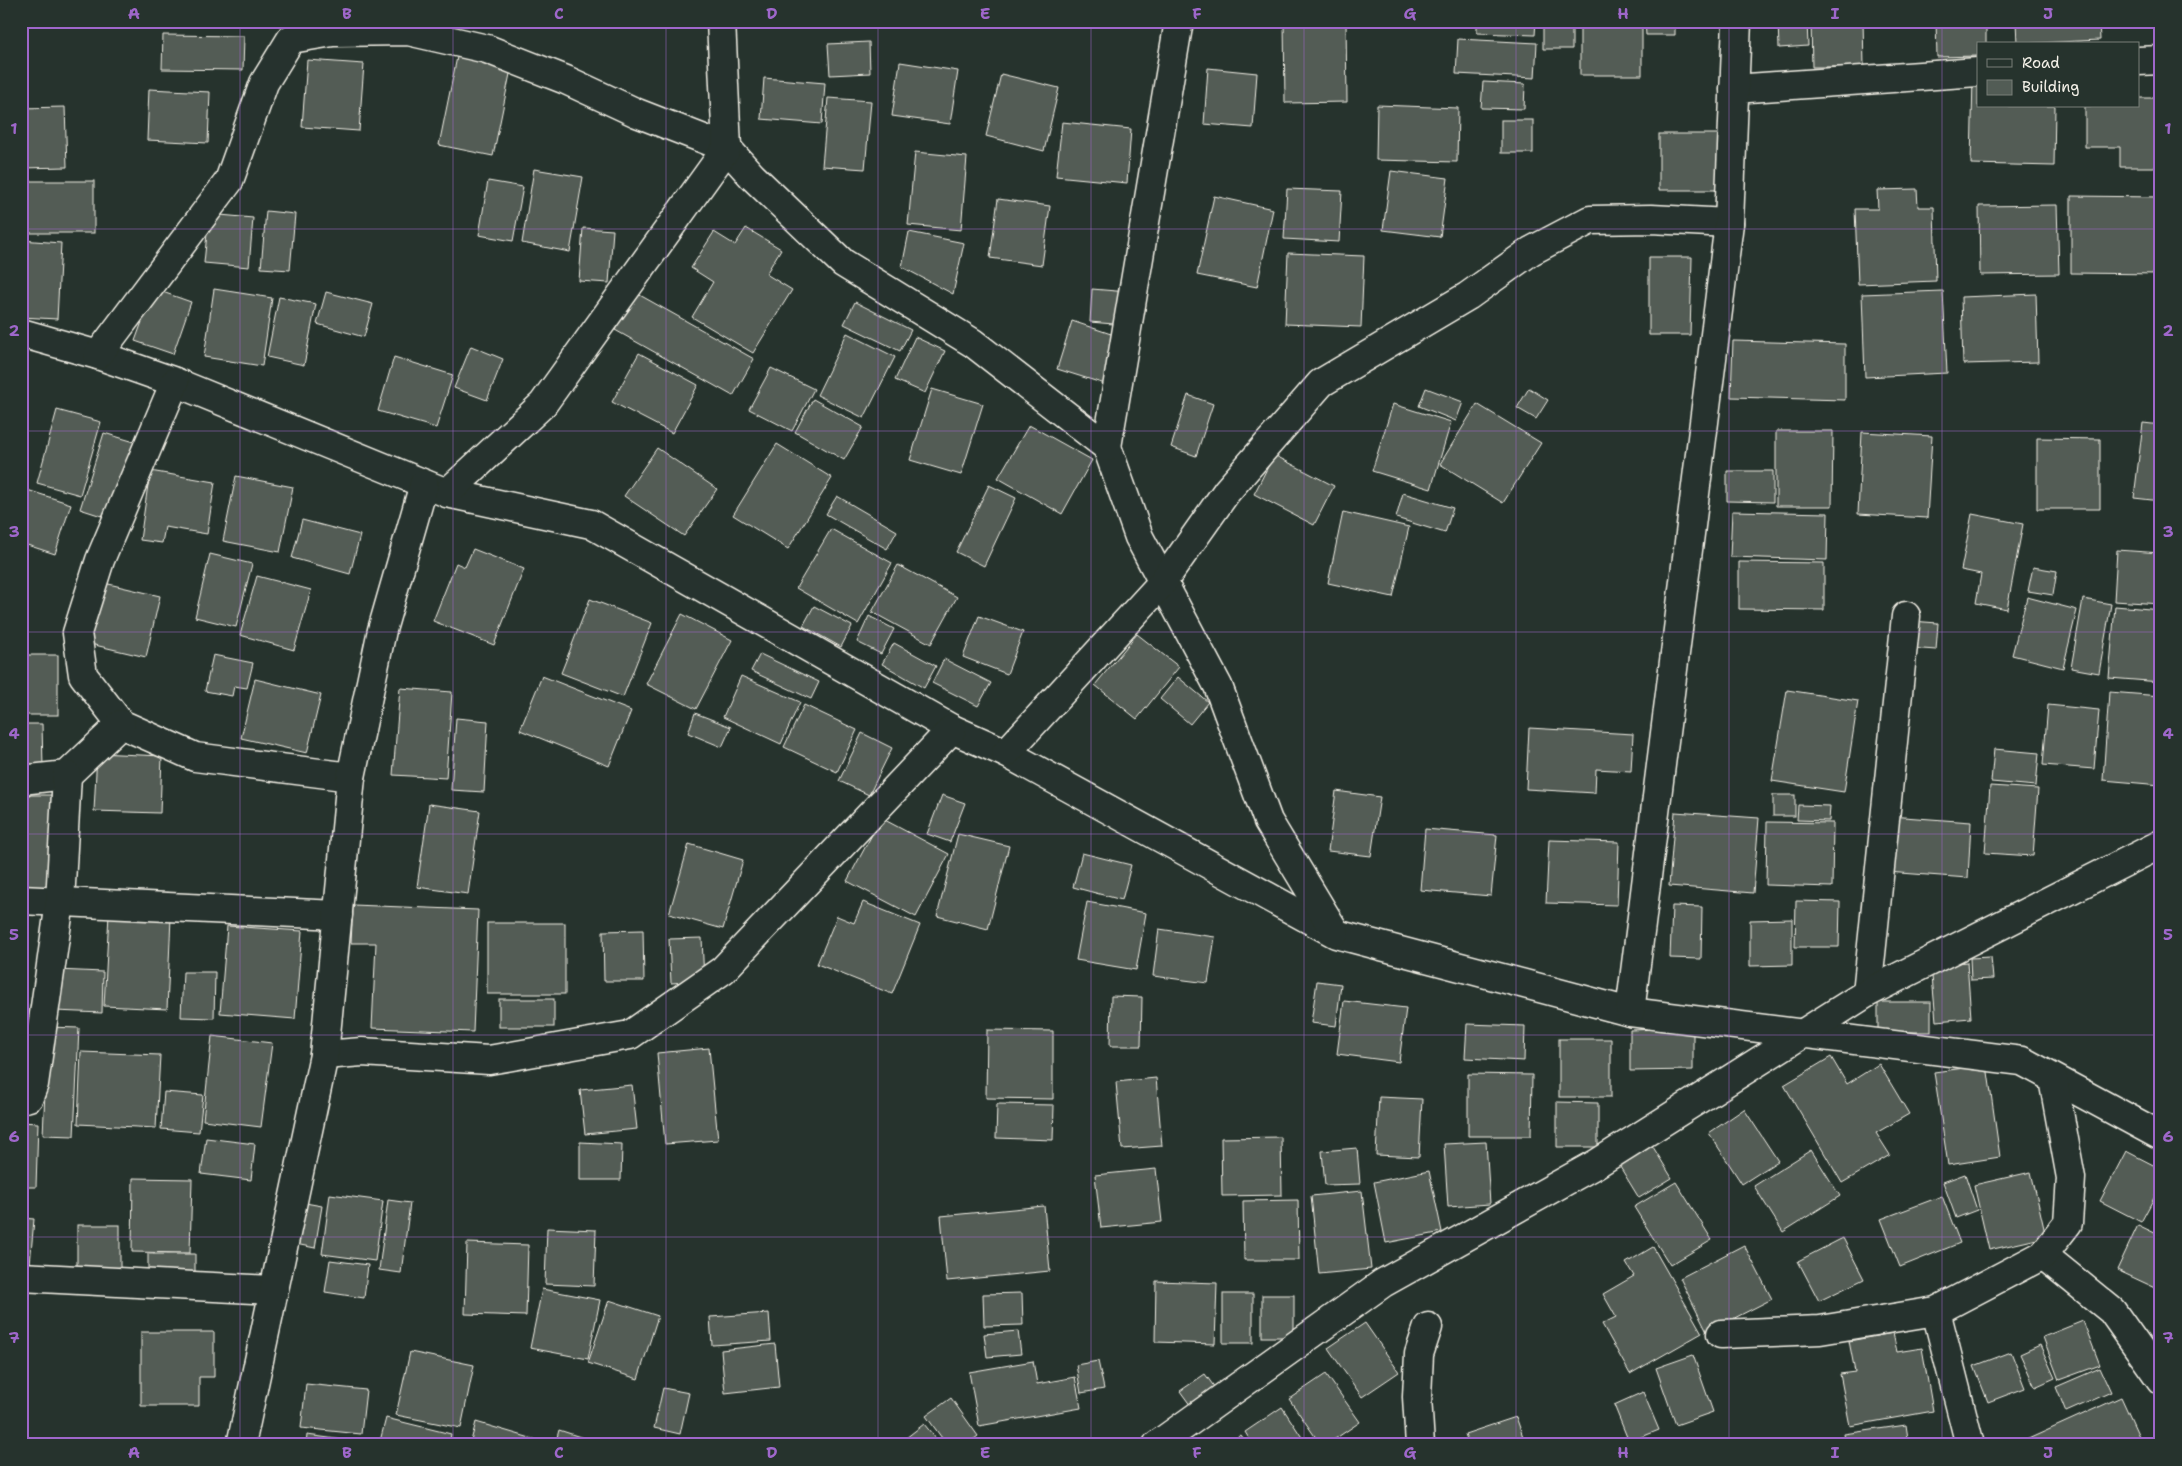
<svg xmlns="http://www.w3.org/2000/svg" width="2182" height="1466" font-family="'Shantell Sans',sans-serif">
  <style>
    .building { fill: #525c55; stroke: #f4f1e8 }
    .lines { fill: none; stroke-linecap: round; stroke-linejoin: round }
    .street-casing { stroke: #f4f1e8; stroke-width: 31 }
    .street { stroke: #26332d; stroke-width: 28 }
    .grid { fill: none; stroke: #9f67cb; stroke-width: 1; stroke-opacity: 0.55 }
    .neatline { fill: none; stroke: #9f67cb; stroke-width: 2 }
    .grid-label { font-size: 16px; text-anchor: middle; font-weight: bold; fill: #9f67cb }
  </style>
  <rect width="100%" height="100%" fill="#26332d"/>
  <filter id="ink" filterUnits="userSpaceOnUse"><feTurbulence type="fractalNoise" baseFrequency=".02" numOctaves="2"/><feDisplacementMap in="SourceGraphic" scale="10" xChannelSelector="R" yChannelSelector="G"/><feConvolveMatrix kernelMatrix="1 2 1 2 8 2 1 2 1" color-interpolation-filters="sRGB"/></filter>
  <g filter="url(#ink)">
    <g class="building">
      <path d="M786 21H826L786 24Z"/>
      <path d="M1284 21H1346L1347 102 1285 103Z"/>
      <path d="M1477 21H1536L1535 35 1477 33Z"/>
      <path d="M1645 21H1675V35H1646Z"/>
      <path d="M1778 21H1807L1808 46 1779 48Z"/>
      <path d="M1811 21H1863L1864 67H1812Z"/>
      <path d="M1936 21H1986V44H1978V56L1937 57Z"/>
      <path d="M2016 21H2099L2100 40 2017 44Z"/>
      <rect x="1580" y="22" width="62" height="53"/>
      <path d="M1543 26 1572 27V49H1543Z"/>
      <path d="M163 35 244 36 243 70 162 69Z"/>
      <path d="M1458 39 1537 43 1535 78 1456 74Z"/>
      <path d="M869 42 870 73 830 75 828 44Z"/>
      <path d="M457 57 511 69 493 156 439 145Z"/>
      <path d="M307 60 364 64 359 131 302 127Z"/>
      <path d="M900 62 958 71 950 124 892 116Z"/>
      <path d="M1208 68 1257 73 1253 128 1204 124Z"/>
      <path d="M1001 74 1059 88 1044 151 986 136Z"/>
      <path d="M1973 77H1978V106H2055L2054 166 1971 164Z"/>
      <path d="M764 78 825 83 822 124 761 119Z"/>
      <path d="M1483 82 1525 84 1524 109 1481 108Z"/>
      <path d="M149 89 210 92 208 143 147 140Z"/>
      <path d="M828 98 871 101 865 169 822 166Z"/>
      <path d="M2138 98H2161V167H2120V147H2085V106H2138Z"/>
      <path d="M1377 105 1458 108 1457 162 1376 160Z"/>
      <path d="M65 107 67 167 21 168V108Z"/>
      <rect x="1501" y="120" width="32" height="33"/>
      <path d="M1062 122 1131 129 1127 183 1056 176Z"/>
      <rect x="1659" y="134" width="61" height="56"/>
      <path d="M915 152 967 157 961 230 908 225Z"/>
      <path d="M534 169 583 177 570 252 522 243Z"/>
      <path d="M1391 171 1448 178 1440 237 1383 230Z"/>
      <rect x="28" y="181" width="66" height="52"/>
      <path d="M488 181 523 187 513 241 479 235Z"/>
      <path d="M1287 189 1342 191 1339 242 1284 239Z"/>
      <path d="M1917 189 1918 207H1934L1936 281 1858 284 1855 209H1878L1877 190Z"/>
      <path d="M1214 196 1273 209 1257 287 1197 275Z"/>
      <path d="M2071 196 2161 197V274L2071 273Z"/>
      <path d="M998 199 1050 206 1042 265 990 258Z"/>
      <path d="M2057 205 2059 274 1980 275 1979 206Z"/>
      <path d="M266 211 295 214 290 270 261 268Z"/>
      <path d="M209 214 253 218 249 267 204 263Z"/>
      <path d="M583 228 613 230 609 283 579 281Z"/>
      <path d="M746 228 781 249 766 274 792 290 753 353 692 317 713 282 691 268 714 232 735 245Z"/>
      <path d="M909 232 964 243 953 294 902 267Z"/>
      <path d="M21 240 61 243 57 319 21 317Z"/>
      <path d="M1288 253 1364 256 1361 327 1285 324Z"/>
      <path d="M1649 257H1692L1690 335H1649Z"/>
      <path d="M154 289 191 302 173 354 135 341Z"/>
      <path d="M214 289 272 298 262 366 204 357Z"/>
      <path d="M1092 289 1128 292 1125 325 1090 322Z"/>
      <path d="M1943 291 1947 373 1865 377 1862 294Z"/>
      <path d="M326 292 373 304 364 337 317 324Z"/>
      <path d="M636 293 754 359 733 396 615 330Z"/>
      <path d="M2036 294 2038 362 1963 364 1961 297Z"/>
      <path d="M279 297 316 304 304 365 267 357Z"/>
      <path d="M855 302 911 330 900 351 844 324Z"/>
      <path d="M1072 321 1120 337 1105 384 1057 369Z"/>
      <path d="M847 333 895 357 864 418 817 395Z"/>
      <path d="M915 337 945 351 925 393 895 380Z"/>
      <path d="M1733 341 1845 344V400L1731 397Z"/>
      <path d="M471 346 503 359 487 400 454 388Z"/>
      <path d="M639 353 698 385 672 433 612 402Z"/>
      <path d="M394 357 453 375 436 428 378 411Z"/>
      <path d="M771 368 814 389 792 431 749 409Z"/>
      <path d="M1426 388 1463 402 1456 421 1419 406Z"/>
      <path d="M1529 388 1548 400 1536 419 1517 408Z"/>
      <path d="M932 389 983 404 961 475 910 460Z"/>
      <path d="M1188 395 1213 404 1196 456 1171 447Z"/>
      <path d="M813 399 863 427 844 460 795 432Z"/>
      <path d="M1393 404 1451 422 1431 489 1372 471Z"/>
      <path d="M1477 404 1541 443 1503 503 1440 464Z"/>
      <path d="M57 410 101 422 80 495 37 483Z"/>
      <path d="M2143 423 2161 425V501L2134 498Z"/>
      <path d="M1029 425 1092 460 1062 514 998 478Z"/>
      <path d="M1776 431H1833L1832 506H1776Z"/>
      <path d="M1862 432 1932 436 1927 518 1858 514Z"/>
      <path d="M104 433 138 443 114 520 80 509Z"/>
      <path d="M2037 438 2100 439V509H2037Z"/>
      <path d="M777 444 832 478 788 549 733 515Z"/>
      <path d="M657 448 717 489 684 536 624 496Z"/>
      <path d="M1274 455 1334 486 1314 525 1254 494Z"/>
      <path d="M150 471 215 482 207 534 165 527 162 543 140 540Z"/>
      <path d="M1727 471H1773V502L1727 501Z"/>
      <path d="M236 476 293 487 280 552 223 541Z"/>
      <path d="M989 485 1016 498 984 566 956 552Z"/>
      <path d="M21 488 71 504 55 554 21 543Z"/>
      <path d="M1403 493 1453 508 1445 533 1396 518Z"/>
      <path d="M837 496 897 531 887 549 826 514Z"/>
      <path d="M1732 511 1828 513 1827 560 1730 557Z"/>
      <path d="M1343 512 1409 527 1393 597 1328 583Z"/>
      <path d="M1972 514 2023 524 2007 609 1976 603 1981 574 1961 570Z"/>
      <path d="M302 520 360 535 350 574 292 558Z"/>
      <path d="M831 529 892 563 858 624 796 588Z"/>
      <path d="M473 549 524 569 494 645 433 621 456 563 465 567Z"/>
      <path d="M2117 550 2161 553V604L2114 601Z"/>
      <path d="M210 554 252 564 236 627 195 617Z"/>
      <path d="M21 561H24L21 622Z"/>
      <path d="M1739 562 1824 563V610L1739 609Z"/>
      <path d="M898 565 957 597 931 644 872 612Z"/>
      <path d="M2033 567 2057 571 2053 595 2028 591Z"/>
      <path d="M257 576 311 590 294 650 240 635Z"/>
      <path d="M100 582 160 596 146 657 86 643Z"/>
      <path d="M2027 597 2077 610 2063 668 2012 655Z"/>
      <path d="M590 599 652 623 623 697 561 673Z"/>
      <path d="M2083 599 2111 604 2099 673 2071 668Z"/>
      <path d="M814 606 852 626 841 647 803 626Z"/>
      <path d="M2115 606 2161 610V682L2109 678Z"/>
      <path d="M682 614 732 640 696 709 646 684Z"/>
      <path d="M869 616 894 629 881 654 857 642Z"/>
      <path d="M979 616 1023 632 1007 674 963 657Z"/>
      <path d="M1911 621 1938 623 1936 650 1909 648Z"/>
      <path d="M1137 634 1179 667 1137 719 1095 685Z"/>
      <path d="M894 643 936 666 924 688 882 664Z"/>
      <path d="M760 654 819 682 811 699 751 671Z"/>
      <rect x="21" y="655" width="37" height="60"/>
      <path d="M213 655 253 663 247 688 234 686 232 696 205 691Z"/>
      <path d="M944 659 991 683 978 706 932 683Z"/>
      <path d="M542 676 631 711 609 766 520 730Z"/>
      <path d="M741 676 800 702 781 744 723 717Z"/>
      <path d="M1178 677 1208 702 1190 724 1160 699Z"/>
      <path d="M255 679 321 695 307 753 241 738Z"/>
      <path d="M400 688 452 692 446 778 393 775Z"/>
      <path d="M1787 690 1858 701 1844 792 1772 781Z"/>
      <path d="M2109 692 2161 696V785L2103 780Z"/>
      <path d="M804 705 857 730 837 772 784 747Z"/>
      <path d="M2048 705 2099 710 2094 769 2043 765Z"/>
      <path d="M695 713 731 727 722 747 688 733Z"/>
      <path d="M456 718 488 721 484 792 451 790Z"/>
      <path d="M21 724H42L43 768H21Z"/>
      <path d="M1529 728 1633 734 1631 771 1596 769 1595 793 1526 789Z"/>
      <path d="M862 733 892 748 869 795 839 781Z"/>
      <path d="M1994 749 2039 753 2036 786 1991 782Z"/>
      <path d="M97 753 162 756 160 813 94 811Z"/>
      <path d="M1990 786 2038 789 2033 856 1985 853Z"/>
      <path d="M1336 791 1380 797 1371 856 1328 851Z"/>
      <path d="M21 795H52L51 893H21Z"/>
      <path d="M942 795 965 803 950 842 927 834Z"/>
      <rect x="1773" y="795" width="22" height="21"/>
      <path d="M429 804 480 811 468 894 417 887Z"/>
      <path d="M1798 805 1830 806 1829 821 1797 820Z"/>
      <path d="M1675 812 1759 818 1753 893 1669 886Z"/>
      <path d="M1890 816 1971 822 1968 878 1887 872Z"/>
      <path d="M881 818 949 854 916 917 847 881Z"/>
      <path d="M1767 822 1833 823 1832 887 1766 885Z"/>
      <path d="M1425 829 1497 835 1491 896 1420 890Z"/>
      <path d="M958 834 1009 846 988 929 937 916Z"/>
      <path d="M1549 840 1619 842 1617 905 1546 903Z"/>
      <path d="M689 844 743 860 723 929 669 914Z"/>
      <path d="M1082 853 1131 865 1122 900 1073 887Z"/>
      <path d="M1796 901 1840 902 1839 947H1795Z"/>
      <path d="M863 902 920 925 892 994 817 964 837 916 854 923Z"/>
      <path d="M1087 902 1146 913 1136 970 1076 960Z"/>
      <path d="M353 905 478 910 473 1032 372 1028 376 943H351Z"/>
      <path d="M1672 906 1702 907 1701 959 1670 958Z"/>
      <path d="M109 914 171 917 167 1009 104 1006Z"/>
      <path d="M1792 919V965L1750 966V920Z"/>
      <rect x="487" y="923" width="78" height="71"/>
      <path d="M227 926 302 931 295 1019 220 1013Z"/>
      <path d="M21 928 28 929 22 976H21Z"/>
      <path d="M1159 929 1215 937 1208 983 1153 976Z"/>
      <path d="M643 930 644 981H604L603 931Z"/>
      <path d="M702 938 704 981 671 983 669 939Z"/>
      <path d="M1991 957 1993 979 1971 980 1970 958Z"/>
      <path d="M1967 962 1971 1018 1936 1021 1931 965Z"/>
      <path d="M56 970 103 972 102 1013 55 1011Z"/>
      <path d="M183 972H215L214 1018 181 1017Z"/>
      <path d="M1317 981 1341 984 1336 1026 1311 1023Z"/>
      <path d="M1111 996 1142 997 1141 1046H1110Z"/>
      <rect x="499" y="999" width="55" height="28"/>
      <path d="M1344 1001 1406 1008 1399 1062 1337 1054Z"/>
      <rect x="1878" y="1002" width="53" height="30"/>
      <path d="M1467 1024 1525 1026 1524 1061 1465 1058Z"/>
      <path d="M48 1027 79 1028 74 1136 43 1135Z"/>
      <path d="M1693 1028V1070L1630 1071V1030Z"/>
      <path d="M987 1030 1053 1031V1099L986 1098Z"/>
      <path d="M212 1036 272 1043 261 1127 203 1120Z"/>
      <rect x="1559" y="1039" width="52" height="58"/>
      <path d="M709 1048 718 1140 665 1144 657 1053Z"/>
      <path d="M81 1052 160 1055 156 1128 78 1124Z"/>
      <path d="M1831 1057 1847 1084 1879 1064 1909 1114 1876 1133 1890 1155 1842 1183 1784 1085Z"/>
      <path d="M1987 1065 2000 1157 1948 1165 1934 1072Z"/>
      <path d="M1468 1074 1532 1075 1531 1136H1468Z"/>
      <path d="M1156 1078 1162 1146 1122 1149 1116 1082Z"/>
      <path d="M632 1085 637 1129 585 1134 580 1090Z"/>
      <path d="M164 1092 203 1095 199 1132 161 1129Z"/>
      <path d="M1379 1097 1422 1099 1419 1157 1376 1155Z"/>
      <path d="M1557 1102 1598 1103V1147H1557Z"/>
      <path d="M997 1104 1054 1105 1053 1140 996 1138Z"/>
      <path d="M1744 1109 1778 1161 1742 1184 1709 1133Z"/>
      <path d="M21 1122 38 1123 36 1187H21Z"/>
      <path d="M1281 1137 1282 1195 1222 1196 1221 1138Z"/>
      <path d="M206 1138 255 1144 251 1180 201 1174Z"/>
      <path d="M580 1142 622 1144 621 1180H580Z"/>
      <path d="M1486 1142 1490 1204 1448 1207 1444 1144Z"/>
      <path d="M1650 1142 1672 1178 1639 1198 1617 1162Z"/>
      <path d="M1357 1148 1360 1184 1325 1185 1322 1151Z"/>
      <path d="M1811 1150 1840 1196 1783 1232 1754 1186Z"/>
      <path d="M2126 1151 2161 1169V1185L2141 1222 2100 1201Z"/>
      <path d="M1156 1169 1162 1222 1101 1228 1095 1175Z"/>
      <path d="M1429 1171 1442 1232 1386 1243 1374 1182Z"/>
      <path d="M2031 1172 2046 1237 1989 1250 1974 1185Z"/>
      <path d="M1965 1174 1977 1210 1956 1218 1943 1182Z"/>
      <path d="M133 1178 192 1179 190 1253 132 1252Z"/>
      <path d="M1676 1182 1712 1240 1670 1265 1634 1207Z"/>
      <path d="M1362 1191 1371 1269 1319 1274 1311 1196Z"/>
      <path d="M330 1194 383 1201 375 1261 322 1254Z"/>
      <path d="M1942 1196 1960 1243 1900 1267 1881 1219Z"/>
      <path d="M388 1200 410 1203 401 1273 379 1270Z"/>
      <path d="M1298 1200 1299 1260H1244L1243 1201Z"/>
      <path d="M294 1201 322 1206 315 1248 286 1242Z"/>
      <path d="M1044 1206 1050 1271 947 1281 941 1216Z"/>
      <path d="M21 1218 34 1219 29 1276 21 1275Z"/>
      <rect x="77" y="1225" width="43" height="52"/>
      <path d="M2138 1225 2161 1236 2160 1290 2117 1270Z"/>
      <path d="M547 1228 596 1230 594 1286 545 1284Z"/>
      <path d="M1843 1238 1864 1279 1819 1301 1798 1261Z"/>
      <path d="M467 1243 528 1245 526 1316 465 1314Z"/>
      <path d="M1744 1245 1772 1299 1707 1332 1680 1278Z"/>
      <path d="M1653 1247 1702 1333 1630 1374 1602 1324 1616 1317 1603 1294 1634 1276 1626 1263Z"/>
      <rect x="148" y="1254" width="47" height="25"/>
      <path d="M330 1260 368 1265 364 1298 325 1292Z"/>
      <path d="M1156 1281 1217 1283 1215 1344 1155 1342Z"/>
      <path d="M542 1289 600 1300 588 1359 530 1348Z"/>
      <path d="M1022 1293 1023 1325 984 1326 983 1294Z"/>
      <rect x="1223" y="1294" width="30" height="49"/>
      <rect x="1262" y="1295" width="32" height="42"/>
      <path d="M609 1300 658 1316 638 1379 588 1363Z"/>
      <path d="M769 1313 771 1341 712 1345 710 1317Z"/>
      <path d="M2083 1321 2100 1365 2059 1380 2043 1337Z"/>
      <path d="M1365 1323 1399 1372 1362 1397 1328 1348Z"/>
      <path d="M1018 1331 1021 1354 987 1357 984 1334Z"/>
      <path d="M141 1332H214V1377H199V1406H141Z"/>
      <path d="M1893 1333 1897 1352 1922 1348 1933 1411 1850 1426 1840 1374 1855 1372 1849 1341Z"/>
      <path d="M2161 1333V1356L2151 1338Z"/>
      <path d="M775 1344 779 1387 725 1393 721 1350Z"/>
      <path d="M2040 1345 2055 1378 2035 1387 2020 1354Z"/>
      <path d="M410 1352 474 1365 461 1428 396 1415Z"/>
      <path d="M2011 1352 2025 1388 1988 1402 1974 1366Z"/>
      <path d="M1693 1355 1713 1412 1676 1425 1656 1368Z"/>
      <path d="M1033 1361 1037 1384 1075 1377 1081 1408 979 1426 969 1372Z"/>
      <path d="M1098 1361 1104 1389 1081 1393 1076 1365Z"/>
      <path d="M2100 1368 2111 1392 2066 1412 2056 1387Z"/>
      <path d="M1205 1374 1220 1395 1196 1413 1180 1391Z"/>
      <path d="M1326 1374 1360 1422 1326 1445H1321L1289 1399Z"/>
      <path d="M306 1384 366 1390 361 1434 301 1428Z"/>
      <path d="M663 1388 689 1393 680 1434 654 1428Z"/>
      <path d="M1643 1392 1659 1430 1629 1442 1614 1405Z"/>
      <path d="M2121 1397 2143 1445H2015Z"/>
      <path d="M951 1398 978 1436 966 1445H947L926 1416Z"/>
      <path d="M1282 1407 1307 1445H1253L1245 1432Z"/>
      <path d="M1516 1417 1526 1445H1469L1465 1434Z"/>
      <path d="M386 1418 451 1434 449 1445H379Z"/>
      <path d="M476 1422 544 1442 543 1445H470Z"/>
      <path d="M924 1424 941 1445H897Z"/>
      <path d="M1906 1425 1909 1445H1846L1844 1434Z"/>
      <path d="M559 1430 605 1445H555Z"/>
      <path d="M307 1435 358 1442 357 1445H306Z"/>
      <path d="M1241 1435 1248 1445H1226Z"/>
      <path d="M1804 1439 1806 1445H1784Z"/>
    </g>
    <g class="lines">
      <defs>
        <g id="street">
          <path d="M2138 61 2161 60"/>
          <path d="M1734 89 1978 72"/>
          <path d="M21 333 98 355 175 382 447 493 591 524 952 729 1006 753 1336 934 1630 1012 2022 1061 2161 1136"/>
          <path d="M98 355 229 181 264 83 291 39 333 32 408 31 487 49 566 80 637 113 727 148 752 176 843 263 973 343 1107 447 1139 537 1218 686 1268 821 1335 932"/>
          <path d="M175 382 100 560 77 633 83 675 121 724 195 757 351 777"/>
          <path d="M1107 447 1179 21"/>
          <path d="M447 493 543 404 727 148 721 21"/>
          <path d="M1006 753 1162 583 1227 491 1321 383 1468 296 1531 251 1590 220 1651 219 1729 223"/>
          <path d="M21 780 67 775 121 724"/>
          <path d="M21 900 338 915"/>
          <path d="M1867 993 1906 616"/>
          <path d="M1630 1012 1729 223 1737 21"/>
          <path d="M324 1055 362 1052 489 1060 630 1035 723 970 952 729"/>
          <path d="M21 1099 29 1097 34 1084 60 902 67 775"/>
          <path d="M2043 1255 2112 1311 2161 1380"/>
          <path d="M21 1277 273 1290"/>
          <path d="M1936 1311 1970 1445"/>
          <path d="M1721 1334 1820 1330 1936 1311 2043 1255 2068 1223 2071 1178 2053 1079"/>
          <path d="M241 1445 324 1055 351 777 382 630 424 484"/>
          <path d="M1157 1445 1383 1283 1596 1164 1867 993 2161 844"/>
          <path d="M1420 1445 1417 1397 1419 1354 1428 1327"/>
        </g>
      </defs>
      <use href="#street" class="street-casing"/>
      <use href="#street" class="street"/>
    </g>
  </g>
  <path class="grid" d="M240 21V1445M453 21V1445M666 21V1445M878 21V1445M1091 21V1445M1304 21V1445M1516 21V1445M1729 21V1445M1942 21V1445M21 229H2161M21 431H2161M21 632H2161M21 834H2161M21 1035H2161M21 1237H2161"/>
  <rect width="2182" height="1466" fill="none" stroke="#26332d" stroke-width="55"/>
  <rect x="1977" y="42" width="162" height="65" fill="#26332d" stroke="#787f78"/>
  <rect x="1987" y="59" width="25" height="8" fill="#26332d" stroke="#787f78"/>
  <text x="2022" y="68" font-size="15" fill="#f4f1e8">Road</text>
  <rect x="1987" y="80" width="25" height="15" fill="#525c55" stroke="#787f78"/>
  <text x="2022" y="92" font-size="15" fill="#f4f1e8">Building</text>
  <rect x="28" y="28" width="2126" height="1410" class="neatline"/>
  <g class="grid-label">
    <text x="134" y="19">A</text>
    <text x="347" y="19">B</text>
    <text x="559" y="19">C</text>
    <text x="772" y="19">D</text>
    <text x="985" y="19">E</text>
    <text x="1197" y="19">F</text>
    <text x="1410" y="19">G</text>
    <text x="1623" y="19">H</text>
    <text x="1835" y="19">I</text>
    <text x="2048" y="19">J</text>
    <text x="14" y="134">1</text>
    <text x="2168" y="134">1</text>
    <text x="14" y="336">2</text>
    <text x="2168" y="336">2</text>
    <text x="14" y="537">3</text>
    <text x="2168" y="537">3</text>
    <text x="14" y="739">4</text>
    <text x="2168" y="739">4</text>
    <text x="14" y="940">5</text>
    <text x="2168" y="940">5</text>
    <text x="14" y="1142">6</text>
    <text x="2168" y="1142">6</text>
    <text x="14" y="1343">7</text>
    <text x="2168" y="1343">7</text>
    <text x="134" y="1458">A</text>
    <text x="347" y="1458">B</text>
    <text x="559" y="1458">C</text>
    <text x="772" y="1458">D</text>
    <text x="985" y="1458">E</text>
    <text x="1197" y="1458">F</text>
    <text x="1410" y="1458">G</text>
    <text x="1623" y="1458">H</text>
    <text x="1835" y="1458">I</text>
    <text x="2048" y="1458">J</text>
  </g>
</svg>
